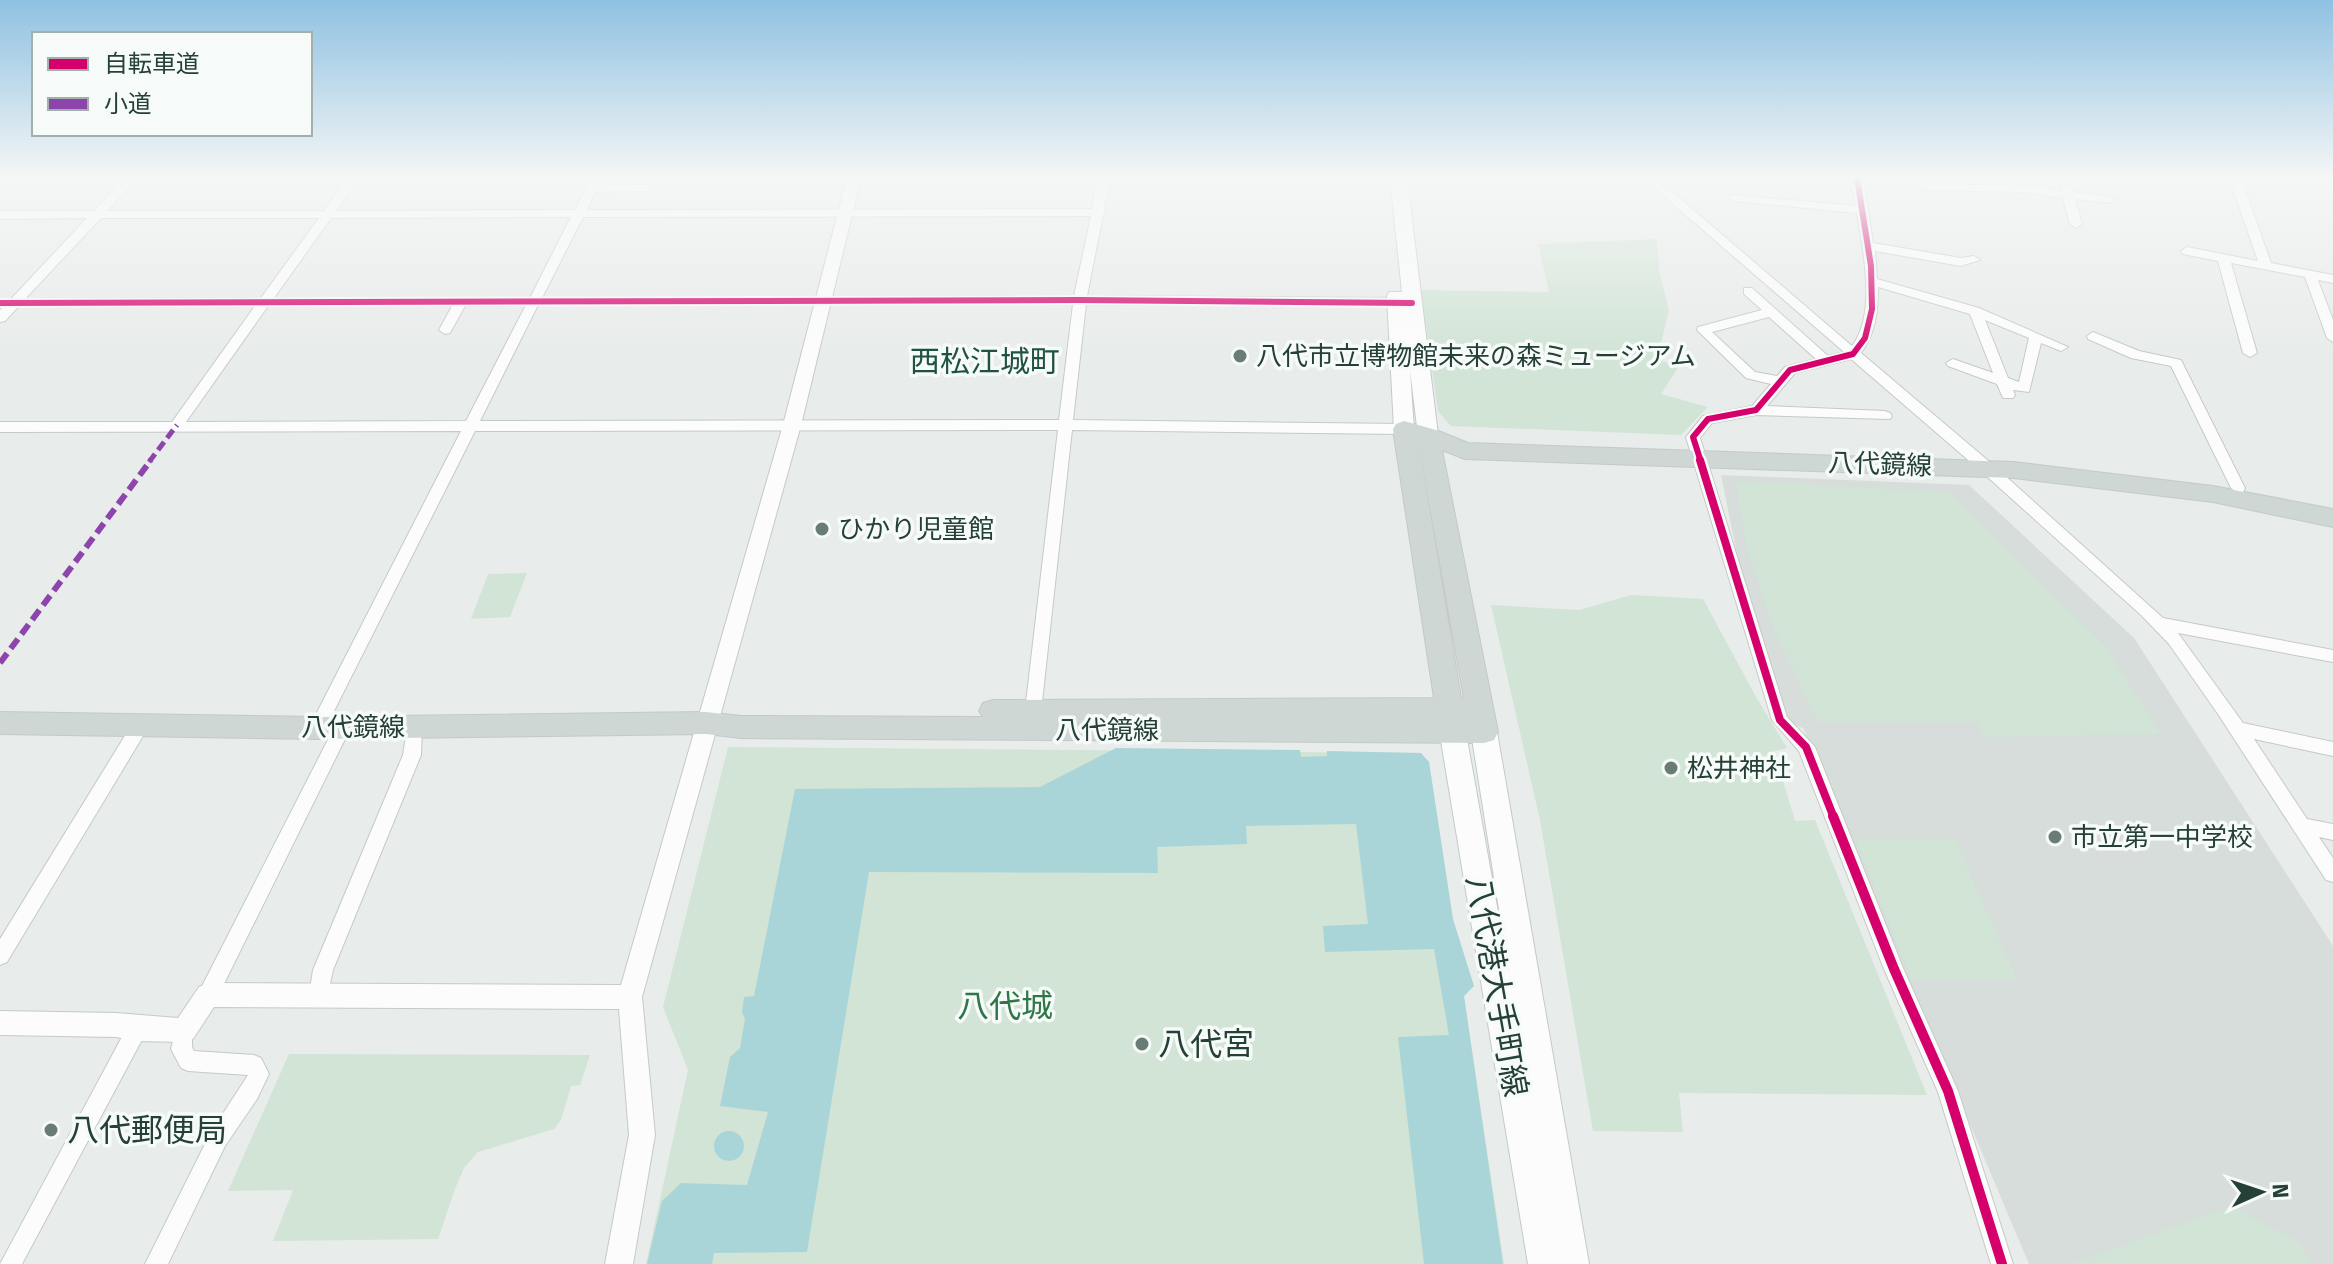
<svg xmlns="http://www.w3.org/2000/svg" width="2333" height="1264" font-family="'Fira Sans','Noto Sans JP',sans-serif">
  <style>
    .built { fill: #d6ddda }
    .green { fill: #d1e4d6 }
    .water { fill: #aad5d8 }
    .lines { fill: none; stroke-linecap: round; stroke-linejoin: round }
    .minor-casing { stroke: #c5c9c7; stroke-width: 2 }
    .tertiary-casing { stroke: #c5c9c7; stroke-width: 2 }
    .secondary-casing { stroke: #c3cac7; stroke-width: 2 }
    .primary-casing { stroke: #c3cac8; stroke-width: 2 }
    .minor { fill: #fcfcfc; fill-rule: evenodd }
    .tertiary { fill: #fcfcfc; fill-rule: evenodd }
    .secondary { fill: #fcfcfc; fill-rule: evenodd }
    .primary { fill: #cfd7d4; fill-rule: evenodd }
    .quiet-far1 { stroke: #8e44ad; stroke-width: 5; stroke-dasharray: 10 5; stroke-linecap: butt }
    .quiet { stroke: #8e44ad; stroke-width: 6; stroke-dasharray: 12 6; stroke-linecap: butt }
    .cycleway-far2-casing { stroke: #f6faf8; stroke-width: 10 }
    .cycleway-far1-casing { stroke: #f6faf8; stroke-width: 13 }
    .cycleway-casing { stroke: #f6faf8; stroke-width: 15 }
    .cycleway-far2 { stroke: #d6006c; stroke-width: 6 }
    .cycleway-far1 { stroke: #d6006c; stroke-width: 8 }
    .cycleway { stroke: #d6006c; stroke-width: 10 }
    .poi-dot { fill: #697c76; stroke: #f6faf8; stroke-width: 3 }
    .labels { text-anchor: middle; stroke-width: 7; stroke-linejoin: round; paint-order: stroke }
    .poi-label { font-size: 26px; fill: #254037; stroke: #f6faf8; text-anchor: start }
    .street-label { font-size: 26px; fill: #254037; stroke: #f6faf8 }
    .quarter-label { font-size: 30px; fill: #205244; stroke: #f6faf8 }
    .near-street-label { font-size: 32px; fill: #254037; stroke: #f6faf8 }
    .near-park-label { font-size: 32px; fill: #2f7747; stroke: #f6faf8 }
    .near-poi-label { font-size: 32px; fill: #254037; stroke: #f6faf8; text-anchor: start }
  </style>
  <rect width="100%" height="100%" fill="#e8ecea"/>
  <path class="built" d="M1721 475 1969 485 2134 638 2333 946V1264H2029L1803 728 1787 722 1739 564Z"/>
  <g class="green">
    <path d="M1657 239 1659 270 1669 310 1657 360 1679 366 1661 394 1708 407 1681 435 1451 426 1438 411 1421 290 1549 292 1538 244Z"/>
    <path d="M1735 481 1948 492 2107 648 2160 734 1984 737 1976 722H1818L1774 630 1747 547Z"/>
    <path d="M527 573 510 617 471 619 488 574Z"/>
    <path d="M1631 595 1703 599 1756 697 1787 748 1774 751 1795 821 1815 820 1927 1095 1679 1093 1683 1132 1593 1131 1540 820 1491 605 1579 610Z"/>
    <path d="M728 747 1420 753 1429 762 1504 1264H646L688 1070 663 1007Z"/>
    <path d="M1856 840H1955L2017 979H1911Z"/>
    <path d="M289 1054 590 1055 580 1085 571 1086 561 1120 554 1129 478 1152 464 1168 455 1189 438 1239 273 1241 293 1190 228 1191Z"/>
    <path d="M2232 1206 2300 1243 2310 1264H2072Z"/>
  </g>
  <g class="water">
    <path d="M1116 748 1300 750 1301 757 1327 756V751L1421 753 1429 762 1453 919 1474 986 1464 996 1503 1264H1424L1398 1037 1449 1035 1434 949 1325 952 1323 926 1368 924 1356 824 1246 826 1247 844 1157 847 1158 873 869 872 807 1252 714 1253 712 1264H647L662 1201 681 1183 747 1185 768 1112 720 1106 730 1057 740 1048 745 1019 742 1012 744 997 754 996 795 789 1040 787Z"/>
    <circle cx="729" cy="1146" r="15"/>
  </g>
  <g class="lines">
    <defs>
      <g id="minor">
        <path d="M125 178H138L107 211H324L347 178H359L336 211 575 210 591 178H603L599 185H647L653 188 647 191 595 192 587 210 1092 209 1098 178H1110L1104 209 1106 212 1103 215 1087 296 1406 298 1412 302 1406 306 1086 304 1073 420 1404 424 1411 429 1404 434 1072 430 1041 711 1039 716 1033 718 1027 716 1025 711 1058 430 475 431 323 733 317 735 311 733 309 728 461 431 0 432V422H172L255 306 18 307 5 321 0 322V310L3 307H0V299H11L87 218 0 219V211H94ZM1091 216 1074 296 542 298 583 217ZM571 217 530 298H274L331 218ZM101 218H319L261 298 25 299ZM1073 304 1059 420 480 421 538 305ZM526 305 466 421 186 422 268 306H452L439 330 445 334 450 333 465 306Z"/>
        <path d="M1643 178H1656L1852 346C1877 313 1863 251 1857 213L1734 201 1728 198 1734 195 1856 206 1851 178H1863L1873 243 1961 258 1974 256 1980 260 1961 266 1875 251 1877 279 1979 308 2068 347 2061 351 2041 343 2029 392 2013 390 2015 395 2013 398H2003L1997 384 1948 366 1946 363 1953 359 1993 373 1970 314 1878 287C1878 312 1876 332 1861 353L1992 464 2163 618 2333 650V662L2178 633 2243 723 2333 742V756L2254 739 2307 819 2333 824V840L2319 837 2333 858V882L2326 880 2218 714 2169 644 2141 615 1982 472 1851 359 1795 373 1767 406 1885 411 1890 413 1892 416 1890 419 1756 415 1712 423 1700 438 1787 717 1815 747 1903 968 1958 1091 2013 1264H1991L1938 1092 1884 969 1799 751 1772 720 1686 437 1703 416 1752 406 1771 384 1746 378 1697 330 1698 327 1762 310 1744 294V288H1752L1828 356 1844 352ZM1769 317 1816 359 1785 367 1777 376 1755 372 1712 332ZM1985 320 2029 338 2019 382 2008 378Z"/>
        <path d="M1891 178H1910L1929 184 2023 186 2061 190 2062 185H2070L2073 192 2110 197 2116 200 2110 203 2075 199 2082 224 2076 228 2070 224 2063 198 2023 192 1928 190Z"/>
        <path d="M2229 178H2241L2271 263 2333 275V283L2318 280 2333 320V342L2327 338 2305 277 2231 263 2257 353 2250 357 2243 353 2218 261 2183 254 2181 251 2187 247 2258 261Z"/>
        <path d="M2093 332 2139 351 2181 360 2245 488 2243 492 2238 493 2231 488 2171 366 2131 358 2088 339 2087 336Z"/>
        <path d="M140 719 146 721 148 726 146 731 7 962 0 965V939L134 721Z"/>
        <path d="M343 720 349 722 351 727 215 1002 208 1004 201 1002 198 995 201 988 337 722Z"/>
        <path d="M414 720 420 722 422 727 421 755 333 970 326 1002 319 1004 312 1002 309 995 313 970 403 755 408 722Z"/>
        <path d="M137 1019 144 1022 147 1029 144 1036 22 1264H0L130 1022Z"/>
        <path d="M184 1020 191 1023C195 1033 189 1043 194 1051L254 1055 261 1058 269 1074 257 1099 225 1146 168 1264H145L211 1132 248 1075 188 1071 181 1068 171 1049 177 1023Z"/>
      </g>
      <path id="tertiary" d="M847 178H861L801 425 642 997 655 1135 633 1264H605L629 1135 619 1009 214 1007 193 1039 184 1042 137 1041 116 1037 0 1035V1011L116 1013 178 1018 199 987 208 983 621 985 783 425Z"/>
      <g id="secondary">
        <path d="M1390 178H1407L1438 435 1435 440H1421L1418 435 1410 370 1414 429 1411 434H1397L1394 429 1387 296 1389 292H1402Z"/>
        <path d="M1449 701 1458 704 1462 711 1510 979 1471 732 1475 725 1484 721 1493 725 1497 732 1589 1264H1528L1436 711 1440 704Z"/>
      </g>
      <path id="primary" d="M1404 421 1436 430 1468 443 2014 462 2213 486 2333 509V527L2213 502 2014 478 1465 459 1442 450 1498 732 1494 740 1484 743 741 738 706 734 317 739 0 734V712L317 717 706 712 741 716 983 717 979 711 983 703 993 700 1434 698 1393 429 1396 424ZM1418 440 1464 698H1461Z"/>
    </defs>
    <use href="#minor" class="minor-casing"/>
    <use href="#tertiary" class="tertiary-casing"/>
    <use href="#secondary" class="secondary-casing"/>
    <use href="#primary" class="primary-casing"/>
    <use href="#minor" class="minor"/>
    <use href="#tertiary" class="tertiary"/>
    <use href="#secondary" class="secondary"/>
    <use href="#primary" class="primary"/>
    <path class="quiet-far1" d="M149 462 177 425"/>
    <path class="quiet" d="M0 663 151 460"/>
    <defs>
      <g id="cycleway-far2">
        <path d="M0 303 1080 300 1412 303"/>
        <path d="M1701 462 1693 437 1708 419 1756 410 1790 370 1853 354 1865 338 1872 309 1871 266 1857 178"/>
      </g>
      <path id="cycleway-far1" d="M1700 460 1780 720 1806 747 1834 818"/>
      <path id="cycleway" d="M1833 816 1894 969 1948 1091 2002 1264"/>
    </defs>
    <use href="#cycleway-far2" class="cycleway-far2-casing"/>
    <use href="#cycleway-far1" class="cycleway-far1-casing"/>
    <use href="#cycleway" class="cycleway-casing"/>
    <use href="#cycleway-far2" class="cycleway-far2"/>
    <use href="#cycleway-far1" class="cycleway-far1"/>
    <use href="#cycleway" class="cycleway"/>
  </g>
  <linearGradient id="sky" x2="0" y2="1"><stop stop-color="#8fc1e2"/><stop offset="0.5" stop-color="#f5f6f6"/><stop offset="1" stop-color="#f5f6f6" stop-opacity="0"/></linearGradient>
  <rect width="2333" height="355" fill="url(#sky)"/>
  <g class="poi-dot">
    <circle cx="1240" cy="356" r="8"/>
    <circle cx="822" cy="529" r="8"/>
    <circle cx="1671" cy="768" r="8"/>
    <circle cx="2055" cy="837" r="8"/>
    <circle cx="1142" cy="1044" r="8"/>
    <circle cx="51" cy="1130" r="8"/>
  </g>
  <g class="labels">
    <g class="poi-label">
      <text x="1256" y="365">八代市立博物館未来の森ミュージアム</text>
      <text x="838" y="538">ひかり児童館</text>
      <text x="1687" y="777">松井神社</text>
      <text x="2071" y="846">市立第一中学校</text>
    </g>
    <g class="street-label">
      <text transform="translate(1880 464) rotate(2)" y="9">八代鏡線</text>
      <text x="353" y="736">八代鏡線</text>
      <text x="1107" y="739">八代鏡線</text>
    </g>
    <g class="quarter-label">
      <text x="985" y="372">西松江城町</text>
    </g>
    <g class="near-street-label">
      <text transform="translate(1497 986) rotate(80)" y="11">八代港大手町線</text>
    </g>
    <g class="near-park-label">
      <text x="1005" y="1017">八代城</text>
    </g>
    <g class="near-poi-label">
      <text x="1158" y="1055">八代宮</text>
      <text x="67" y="1141">八代郵便局</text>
    </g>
  </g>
  <rect x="32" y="32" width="280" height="104" fill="#f6faf8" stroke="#a2b0ab" stroke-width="2"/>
  <rect x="48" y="58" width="40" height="12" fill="#d6006c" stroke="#a2b0ab" stroke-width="2"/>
  <text x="104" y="72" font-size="24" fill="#254037">自転車道</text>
  <rect x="48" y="98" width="40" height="12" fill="#8e44ad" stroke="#a2b0ab" stroke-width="2"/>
  <text x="104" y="112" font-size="24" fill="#254037">小道</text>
  <g transform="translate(2261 1192) rotate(87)" stroke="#f6faf8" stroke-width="6" paint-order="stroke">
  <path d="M0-6L14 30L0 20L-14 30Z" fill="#254037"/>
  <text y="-12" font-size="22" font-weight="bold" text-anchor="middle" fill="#254037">N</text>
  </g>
</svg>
